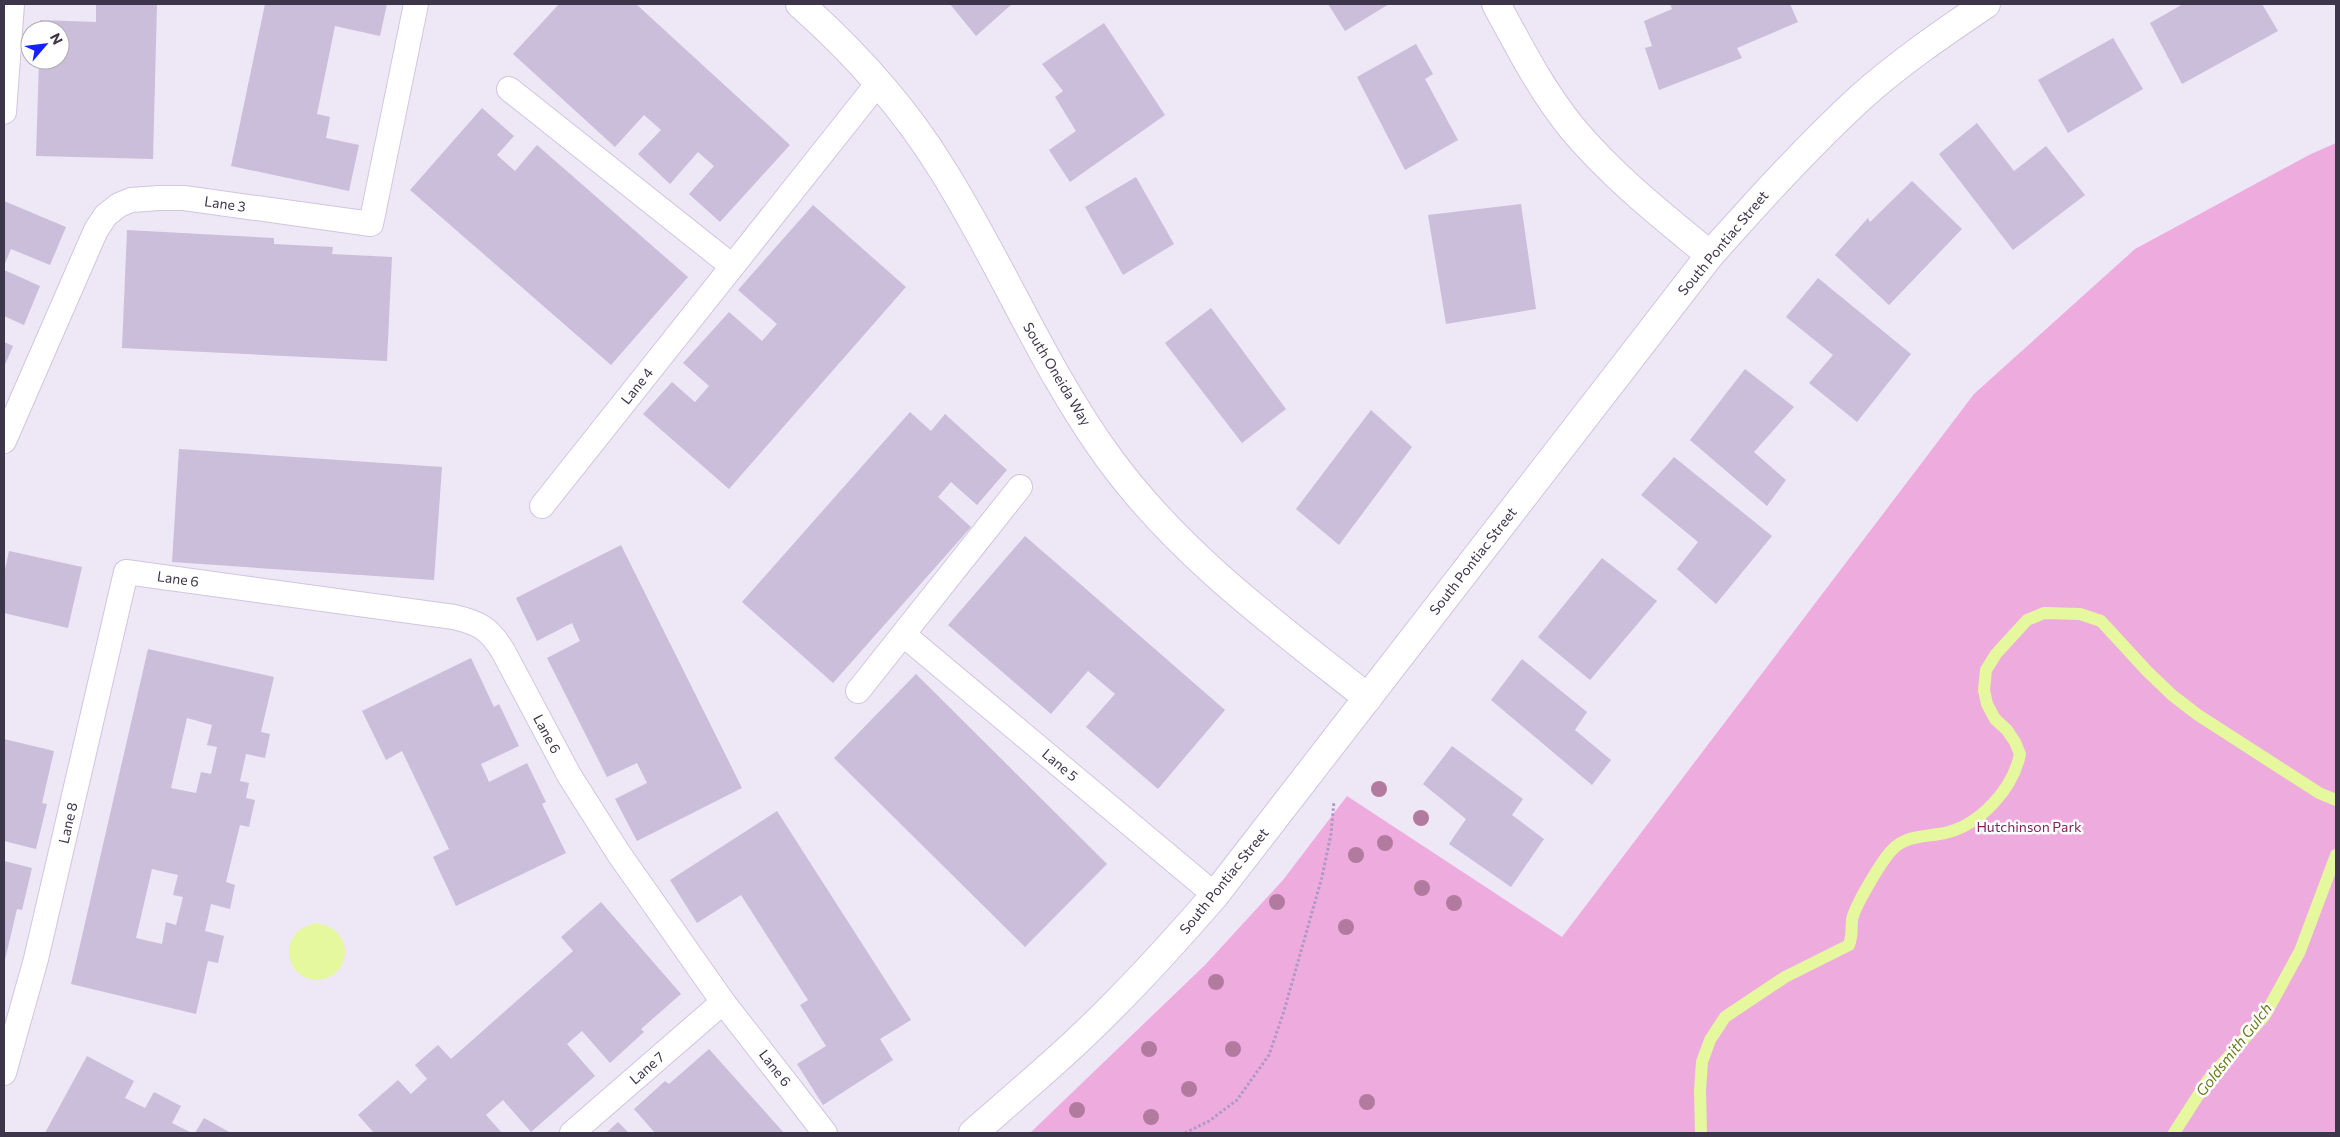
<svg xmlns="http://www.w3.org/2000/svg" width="2340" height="1137" font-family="Commissioner,sans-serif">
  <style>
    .green { fill: #eeabde }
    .water { fill: #e6f89d }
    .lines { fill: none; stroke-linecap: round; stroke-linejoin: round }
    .stream { stroke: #e6f89d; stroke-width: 12 }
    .building { fill: #cabedb; fill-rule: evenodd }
    .lane-casing { stroke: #d1c5e0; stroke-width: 26 }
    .street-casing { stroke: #d1c5e0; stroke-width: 30 }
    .path { stroke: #ac98c5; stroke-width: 3; stroke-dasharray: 2.5 2.5; stroke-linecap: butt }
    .lane { stroke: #fff; stroke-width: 24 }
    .street { stroke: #fff; stroke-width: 28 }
    .tree { fill: #b37aa0 }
    .labels { text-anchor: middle; stroke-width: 5; stroke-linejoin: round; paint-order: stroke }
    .street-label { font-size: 14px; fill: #3d3549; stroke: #fff }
    .park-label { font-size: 14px; fill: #82215a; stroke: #fff }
    .water-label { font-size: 15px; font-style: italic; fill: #677b1b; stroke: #fff }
  </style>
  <rect width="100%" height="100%" fill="#eee7f5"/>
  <path class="green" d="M2336 143V1133H1030L1205 965 1283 880 1347 796 1562 937 1974 394 2135 249 2309 155Z"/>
  <circle class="water" cx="317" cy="952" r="28"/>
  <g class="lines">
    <g class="stream">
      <path d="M1701 1133 1700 1090 1702 1062 1710 1040 1725 1017 1785 977 1849 945C1853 934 1851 930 1852 920 1854 907 1882 860 1892 850 1906 835 1925 837 1945 833 1980 825 2013 789 2020 754L2015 742 2007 730 1995 719 1987 704 1984 690 1986 670 1996 654 2027 620 2044 613 2080 614 2101 621 2147 671 2172 695 2198 715 2319 793 2336 800"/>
      <path d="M2174 1133 2208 1080 2265 1015 2300 951 2336 855"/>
    </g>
  </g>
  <g class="building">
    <path d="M96 4H157L153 159 36 156 39 60H60V30H39L40 20 96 22Z"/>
    <path d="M265 4H387L380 36 335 26 317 114 330 117 326 138 359 145 349 191 231 166Z"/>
    <path d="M559 4H636L790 145 720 222 689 194 714 166 698 152 670 184 638 154 661 130 644 115 615 147 513 54Z"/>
    <path d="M950 4H1012L976 36Z"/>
    <path d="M1328 4H1389L1345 31Z"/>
    <path d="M1670 4H1790L1798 22 1737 48 1742 58 1659 90 1645 48 1652 46 1644 21 1672 9Z"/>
    <path d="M2183 4H2262L2278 31 2182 84 2150 23Z"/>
    <path d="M1104 23 1165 115 1070 182 1049 150 1076 131 1055 97 1063 91 1042 64Z"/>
    <path d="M2113 38 2143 89 2068 133 2038 80Z"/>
    <path d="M1416 44 1433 74 1425 79 1458 140 1405 170 1357 77Z"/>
    <path d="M482 108 514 136 497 155 515 171 537 145 688 277 611 365 410 190Z"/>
    <path d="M1977 123 2014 171 2046 146 2085 195 2013 250 1939 154Z"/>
    <path d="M1136 177 1174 244 1123 275 1085 207Z"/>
    <path d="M1912 181 1962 229 1889 305 1835 255 1868 218 1870 222Z"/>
    <path d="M4 201 66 227 50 265 11 249 4 266Z"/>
    <path d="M1521 204 1536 309 1446 324 1428 215Z"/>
    <path d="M813 205 906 287 729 489 643 414 672 382 695 402 709 386 683 363 729 312 762 341 777 324 738 290Z"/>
    <path d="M127 230 274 238V244L333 247 332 254 392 257 387 361 122 348Z"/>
    <path d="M4 270 40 286 24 325 4 316Z"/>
    <path d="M1818 278 1911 354 1857 422 1809 383 1833 355 1786 317Z"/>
    <path d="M1211 308 1286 409 1242 443 1165 343Z"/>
    <path d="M4 342 13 346 4 367Z"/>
    <path d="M1745 369 1794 407 1754 452 1786 480 1767 506 1690 440Z"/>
    <path d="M1371 410 1412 447 1339 545 1296 509Z"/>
    <path d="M910 412 931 431 945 414 1007 470 977 505 951 482 938 497 971 527 833 683 742 602Z"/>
    <path d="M179 449 442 467 434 580 172 562Z"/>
    <path d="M1674 457 1772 536 1716 604 1677 569 1698 542 1641 495Z"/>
    <path d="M1025 536 1225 710 1158 789 1086 727 1115 694 1088 671 1051 714 948 625Z"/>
    <path d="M621 545 742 788 637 841 615 799 647 783 637 763 607 777 547 658 580 641 572 623 537 641 516 598Z"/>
    <path d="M9 551 82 567 68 628 4 613V574Z"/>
    <path d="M1602 558 1657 601 1590 680 1538 637Z"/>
    <path d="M148 649 274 677 261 732 270 734 265 758 246 754 240 781 249 783 246 798 255 800 249 827 240 825 226 882 235 885 230 909 211 904 205 931 224 936 218 963 208 961 196 1014 71 984ZM187 718 212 725 207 745 217 747 211 774 201 772 196 793 171 788ZM152 869 178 875 173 895 183 897 176 925 166 922 162 944 136 938Z"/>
    <path d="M471 658 494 707 499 704 519 746 481 764 489 782 527 763 546 802 542 804 566 853 456 906 433 857 449 849 402 751 386 760 362 711Z"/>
    <path d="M1522 659 1587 712 1575 730 1611 760 1592 785 1491 700Z"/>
    <path d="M916 674 1107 864 1025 947 834 758Z"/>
    <path d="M4 739 54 751 42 803 47 804 36 849 4 841Z"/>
    <path d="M1452 746 1523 799 1512 815 1544 839 1511 887 1449 844 1466 819 1423 784Z"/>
    <path d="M777 811 911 1020 880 1039 893 1060 823 1105 797 1064 826 1046 800 1005 808 1000 741 895 697 923 670 880Z"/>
    <path d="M4 861 32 868 22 910 17 909 4 964Z"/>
    <path d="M601 902 681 994 641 1029 644 1032 610 1063 582 1031 567 1044 595 1076 531 1132 503 1100 486 1115 502 1133H374L358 1115 398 1080 411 1094 427 1079 415 1065 438 1045 451 1059 573 951 561 937Z"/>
    <path d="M709 1049 784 1133H655L634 1109 665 1081 669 1084Z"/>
    <path d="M87 1056 134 1081 125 1098 145 1108 154 1092 181 1106 172 1123 192 1133H45Z"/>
    <path d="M204 1118 231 1133H195Z"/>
    <path d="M618 1122 629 1133H606Z"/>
  </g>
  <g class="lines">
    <defs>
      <g id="lane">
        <path d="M509 89 732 266"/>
        <path d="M4 112 12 4"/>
        <path d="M4 441 96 230 106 215 119 205 131 200 159 198H184L371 224 416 4"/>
        <path d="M542 506 878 83"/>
        <path d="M904 635 1215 895"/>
        <path d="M858 691 1020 487"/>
        <path d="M4 1073 36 959 126 572 454 617C479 623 489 628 503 651L569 775 619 854 723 1002 825 1133"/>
        <path d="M572 1133 723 1002"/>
      </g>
      <g id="street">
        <path d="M800 4C854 52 904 107 942 169 1002 264 1044 370 1111 461 1181 556 1276 625 1368 698"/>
        <path d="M1496 4C1519 46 1541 90 1572 128 1612 176 1661 215 1710 255"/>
        <path d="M973 1133C1020 1092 1068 1052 1112 1007 1148 971 1182 933 1215 895L1710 255C1758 201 1807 147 1860 98 1899 63 1943 33 1986 4"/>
      </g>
    </defs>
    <use href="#lane" class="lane-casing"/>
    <use href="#street" class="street-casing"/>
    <path class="path" d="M1185 1133 1209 1121 1237 1100 1269 1055 1284 1011 1322 877 1331 834 1334 801"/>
    <use href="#lane" class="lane"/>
    <use href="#street" class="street"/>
  </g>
  <g class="tree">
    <circle cx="1379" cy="789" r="8"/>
    <circle cx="1421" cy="818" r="8"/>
    <circle cx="1385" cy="843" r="8"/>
    <circle cx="1356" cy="855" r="8"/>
    <circle cx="1422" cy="888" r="8"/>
    <circle cx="1277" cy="902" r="8"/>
    <circle cx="1454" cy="903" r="8"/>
    <circle cx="1346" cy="927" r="8"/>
    <circle cx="1216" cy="982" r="8"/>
    <circle cx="1149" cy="1049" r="8"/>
    <circle cx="1233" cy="1049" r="8"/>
    <circle cx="1189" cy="1089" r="8"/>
    <circle cx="1367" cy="1102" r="8"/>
    <circle cx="1077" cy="1110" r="8"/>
    <circle cx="1151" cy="1117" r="8"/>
  </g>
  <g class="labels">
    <g class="street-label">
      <text transform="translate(225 204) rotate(8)" y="5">Lane 3</text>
      <text transform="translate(1723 243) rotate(-50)" y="5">South Pontiac Street</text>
      <text transform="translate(1057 374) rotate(59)" y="5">South Oneida Way</text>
      <text transform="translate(637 386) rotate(-52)" y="5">Lane 4</text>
      <text transform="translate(1473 561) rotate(-52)" y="5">South Pontiac Street</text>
      <text transform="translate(178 579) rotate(8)" y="5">Lane 6</text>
      <text transform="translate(547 734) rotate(62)" y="5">Lane 6</text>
      <text transform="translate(1060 765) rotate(40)" y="5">Lane 5</text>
      <text transform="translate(68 823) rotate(-77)" y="5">Lane 8</text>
      <text transform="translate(1224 881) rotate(-51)" y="5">South Pontiac Street</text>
      <text transform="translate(647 1068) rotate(-41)" y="5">Lane 7</text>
      <text transform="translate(775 1068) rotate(52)" y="5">Lane 6</text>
    </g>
    <g class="park-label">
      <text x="2029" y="832">Hutchinson Park</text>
    </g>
    <g class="water-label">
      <text transform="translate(2234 1050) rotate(-52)" y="5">Goldsmith Gulch</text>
    </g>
  </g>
  <rect width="2340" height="1137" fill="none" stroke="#3d3549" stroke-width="10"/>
  <g transform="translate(45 45) rotate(62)"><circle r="24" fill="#ffffff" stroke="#b1aeb6"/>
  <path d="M0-4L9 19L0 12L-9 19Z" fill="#1422ff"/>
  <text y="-8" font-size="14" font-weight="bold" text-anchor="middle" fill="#3d3549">N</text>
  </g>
</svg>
